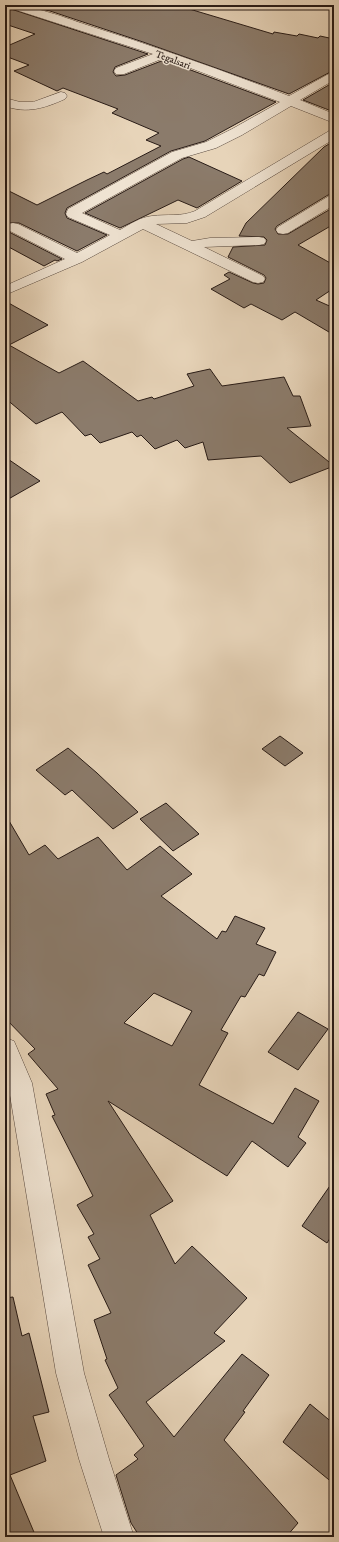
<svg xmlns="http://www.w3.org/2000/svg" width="339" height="1542" font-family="'IM FELL DW Pica',serif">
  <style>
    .building { fill: #8b7b6b; stroke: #281b16; fill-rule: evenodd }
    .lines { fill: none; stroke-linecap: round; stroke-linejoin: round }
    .street-casing { stroke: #58493f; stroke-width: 1 }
    .street { fill: #efe3d2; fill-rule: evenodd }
    .labels { text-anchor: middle; stroke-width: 3; stroke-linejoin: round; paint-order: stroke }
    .far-street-label { font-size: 10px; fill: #281b16; stroke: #efe3d2 }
  </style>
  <rect width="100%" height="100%" fill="#e7d4b9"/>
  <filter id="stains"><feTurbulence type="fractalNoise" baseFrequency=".005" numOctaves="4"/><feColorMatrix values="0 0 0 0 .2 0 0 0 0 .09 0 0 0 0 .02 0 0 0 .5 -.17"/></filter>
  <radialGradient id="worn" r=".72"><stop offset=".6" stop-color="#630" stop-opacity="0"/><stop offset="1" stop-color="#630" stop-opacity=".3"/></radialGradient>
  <g class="building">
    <path d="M23 5H176L273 34 274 32 297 36 299 34 318 38 320 36 334 39V70L289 94 143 42 50 11Z"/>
    <path d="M5 7 148 54 115 67 113 72 116 76 125 75 164 60 276 102 205 141 171 151 67 208 65 213 67 218 107 235 77 251 19 223H8L5 226V189L37 205 87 180 104 172 107 174 161 146 146 140 159 133 112 113 118 109 63 88 57 91 14 71 29 65 5 56V47L35 34 5 24Z"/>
    <path d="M334 82V112L303 100Z"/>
    <path d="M334 141V194L328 195 277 226 275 229 278 234H288L334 207V224L298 245 334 265V288L316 300 334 308V335L295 312 282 320 251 304 244 308 211 289 230 279 224 275 229 272 253 283 258 284 264 283 266 278 264 275 228 257 233 247 265 245 267 240 264 237 239 236 246 223 324 147Z"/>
    <path d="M189 157 242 181 197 208 178 200 120 228 85 213 183 159Z"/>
    <path d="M5 228 7 231 62 259 57 261 55 260 44 266 5 245Z"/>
    <path d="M5 301 48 325 9 345 59 373 83 361 138 401 152 397 154 399 194 386 187 374 210 369 222 386 284 377 293 396H300L311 426 287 428 334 466 290 483 261 456 208 460 203 442 185 448 177 440 155 449 141 435 137 437 132 432 100 443 91 434 85 436 62 412 36 424 5 398Z"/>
    <path d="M5 457 40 481 5 501Z"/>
    <path d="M280 736 303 753 285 766 262 749Z"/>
    <path d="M68 748 97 773 138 812 113 829 72 790 65 795 36 770Z"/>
    <path d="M166 803 199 834 173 851 140 819Z"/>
    <path d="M5 814 29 855 45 845 58 859 98 837 127 870 160 846 192 874 161 896 217 939 222 931 226 932 235 916 265 928 256 944 276 952 264 976 259 974 245 997 241 996 221 1030 228 1033 199 1085 273 1124 295 1088 319 1101 298 1137 306 1143 288 1167 252 1141 227 1176 108 1101 173 1201 150 1215 175 1264 192 1246 247 1298 214 1333 225 1341 146 1402 174 1437 242 1354 269 1375 243 1411 245 1412 224 1440 298 1523 286 1537H140L131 1523 116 1475 138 1459 134 1455 144 1446 109 1395 118 1388 105 1360 107 1359 94 1320 111 1313 88 1265 100 1259 88 1237 94 1234 77 1205 93 1196 52 1116 55 1115 46 1094 58 1089 28 1054 35 1049 5 1018ZM154 993 192 1011 172 1046 124 1023Z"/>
    <path d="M298 1012 328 1029 298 1070 268 1052Z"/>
    <path d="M334 1180V1232L327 1243 302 1226Z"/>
    <path d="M13 1297 22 1336 29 1333 49 1412 33 1416 46 1461 10 1475 36 1537H5V1298Z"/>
    <path d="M310 1404 334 1424V1484L283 1442Z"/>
  </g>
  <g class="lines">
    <defs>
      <g id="street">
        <path d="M5 5C35 5 65 18 93 27 159 48 224 71 289 96L334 71V80L300 100 334 114V123L291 106 242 135 216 148 182 158 82 213 120 230C130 224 141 217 152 216 167 214 181 217 195 211L329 131 334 130V139L205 217 187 223 156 224 192 241 210 238 259 237 264 238 266 241 264 244 259 245 204 247 263 276 265 279 263 282 258 283 253 282 143 229 82 262 5 295V286L65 259 8 230 6 227 8 224 13 223 18 224 77 253 110 235 68 217 66 214 68 209 172 152 206 142 232 129 280 102 164 58 124 74H116L114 71 116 68 153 54 7 7Z"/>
        <path d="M61 92 65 93 67 96 65 99C45 108 27 114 5 106V98L20 102H33Z"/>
        <path d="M334 195V205L288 233 283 234 278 233 276 230 278 227 329 196Z"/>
        <path d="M5 1038 14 1041 32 1083 84 1373 109 1459 134 1537H104L79 1459 56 1373 8 1083 5 1077Z"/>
      </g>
    </defs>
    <use href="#street" class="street-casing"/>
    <use href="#street" class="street"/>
  </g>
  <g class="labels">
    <g class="far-street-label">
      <text transform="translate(173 59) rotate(20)" y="4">Tegalsari</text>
    </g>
  </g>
  <rect width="339" height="1542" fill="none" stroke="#e7d4b9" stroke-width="20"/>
  <rect x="6" y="6" width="327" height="1530" fill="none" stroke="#281b16" stroke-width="2"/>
  <rect x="10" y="10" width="319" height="1522" fill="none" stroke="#281b16"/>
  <rect width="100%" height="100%" filter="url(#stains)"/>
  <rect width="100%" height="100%" fill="url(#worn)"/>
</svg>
